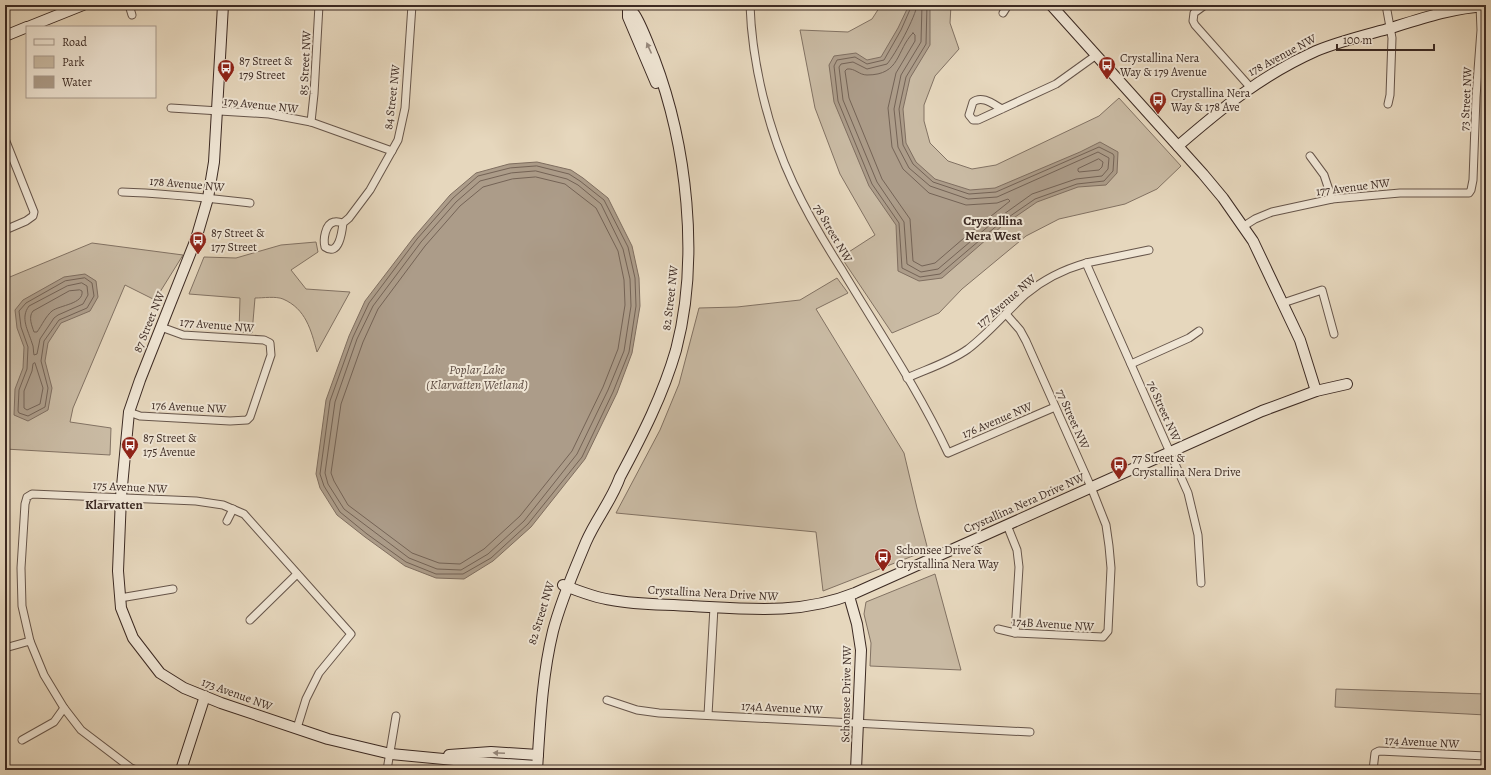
<svg xmlns="http://www.w3.org/2000/svg" width="1491" height="775" font-family="Alegreya,serif">
  <style>
    .green { fill: #c9baa3; stroke: #827263 }
    .water { fill: #ac9c89; stroke: #7f6e60 }
    .lines { fill: none; stroke-linecap: round; stroke-linejoin: round }
    .shore { stroke: #746356; stroke-width: 1 }
    .street-casing { stroke: #66554a; stroke-width: 9 }
    .secondary-casing { stroke: #3c2a23; stroke-width: 12 }
    .street { stroke: #efe5d4; stroke-width: 7 }
    .secondary { stroke: #efe5d4; stroke-width: 10 }
    .oneway { fill: #96887c }
    .labels { text-anchor: middle; stroke-width: 4; stroke-linejoin: round; paint-order: stroke }
    .street-label { font-size: 12px; fill: #3c2a23; stroke: #efe5d4 }
    .poi-label { font-size: 12px; fill: #3c2a23; stroke: #efe5d4; text-anchor: start }
    .neighbourhood-label { font-size: 13px; font-weight: bold; fill: #3c2a23; stroke: #efe5d4 }
    .water-label { font-size: 13px; font-style: italic; fill: #5e4c42; stroke: #efe5d4 }
  </style>
  <rect width="100%" height="100%" fill="#e6d7bd"/>
  <filter id="stains"><feTurbulence type="fractalNoise" baseFrequency=".005" numOctaves="4"/><feColorMatrix values="0 0 0 0 .2 0 0 0 0 .09 0 0 0 0 .02 0 0 0 .5 -.17"/></filter>
  <radialGradient id="worn" r=".72"><stop offset=".6" stop-color="#630" stop-opacity="0"/><stop offset="1" stop-color="#630" stop-opacity=".3"/></radialGradient>
  <g class="green">
    <path d="M881 5H951L950 23 959 49 935 76 924 105V121L930 143 948 161 972 169 996 165 1099 116 1119 98 1181 166 1157 189 1125 204 1059 219 1026 236 962 289 939 313 892 333 841 257 875 235 840 174 815 108 800 30 848 32 872 19Z"/>
    <path d="M316 242 318 252 291 270 306 289 350 292 317 352C311 330 306 309 283 299 276 296 263 298 255 298L252 333 239 332 240 298 189 294 204 257 236 258 281 245Z"/>
    <path d="M92 243 183 255 155 300 125 285 73 408 70 422 111 428 110 455 5 449V279Z"/>
    <path d="M837 278 848 293 816 309 904 453 917 508 928 550 823 591 816 532 616 513 660 430 679 384 699 308 737 307 800 300Z"/>
    <path d="M935 574 961 670 870 666 871 643 864 614 866 602Z"/>
    <path d="M1336 689 1486 694V715L1335 707Z"/>
  </g>
  <g class="water">
    <path d="M909 5H930V45L910 78 903 109 906 143 916 162 935 179 970 190 995 188 1080 152 1100 142 1118 152 1117 173 1106 185 1078 187 1037 202 1002 226 942 278 919 281 898 271 896 225 869 186 834 102 829 65 834 56 856 53 867 60 881 57 898 28Z"/>
    <path d="M537 162 571 170 583 178 608 198 632 246 639 278 640 306 632 353 617 393 585 459 531 527 493 561 464 579 436 578 405 566 365 537 337 515 320 488 316 474 326 400 349 336 365 301 414 237 450 195 476 173 509 164Z"/>
    <path d="M85 274 96 281 98 297 90 311 61 323 48 343 45 361 52 388 48 410 28 421 14 415 15 389 23 368 24 347 17 328 15 310 23 300 64 277Z"/>
  </g>
  <g class="lines">
    <g class="shore">
      <path d="M912 5 901 30 884 60 867 64 855 57 837 60 834 66 838 101 872 184 899 223 902 268 920 277 940 274 1000 223 1035 199 1077 184 1104 181 1113 171 1114 156 1113 154 1099 147 996 192 969 194 933 182 913 164 903 145 899 109 906 77 926 44 927 5"/>
      <path d="M917 5C916 16 895 55 887 64L867 69 853 62 841 64 839 67 843 100 877 182 904 222 907 264 921 272 938 269 997 219 1032 194 1076 179 1102 176 1108 169 1109 158 1098 152 997 197 968 199 930 186 909 168 898 147 894 109 901 75 921 42 922 5"/>
      <path d="M913 33 915 35V41L896 73 888 108 892 147 903 169 929 193 966 205 997 203 1008 199 1010 201 971 232 935 263 922 266 913 261 910 219 882 179 849 98 845 71 847 69C855 68 859 75 867 75 901 75 896 50 913 33Z"/>
      <path d="M1099 159 1103 162 1102 167 1099 170 1079 172 1078 171V169Z"/>
      <path d="M537 166 569 174 580 181 604 200 628 247 635 278 636 306 629 352 613 392 582 457 528 524 491 558 463 574H436L406 562 367 534 340 512 324 486 320 474 330 401 353 337 369 303 417 239 453 198 478 176 510 168Z"/>
      <path d="M536 171 567 179 578 185 601 204 623 249 630 279 631 306 624 351 608 390 577 454 524 521 488 554 461 570 437 569 409 558 344 509 328 484 325 473 335 402 357 339 373 306 421 242 456 202 480 181 511 173Z"/>
      <path d="M536 177 565 184 596 208 618 251 624 280 625 305 618 349 603 387 572 451 520 516 484 549 460 564 439 563 412 553 348 505 334 481 331 473 341 404 363 342 378 309 425 246 460 206 483 187 512 179Z"/>
      <path d="M85 278 92 283 94 296 87 308 59 320 44 341 41 361 48 388 45 407 28 416 19 413 18 411 19 390 27 369 28 347 21 327 19 311 26 303 65 281Z"/>
      <path d="M82 283 87 286 88 295 83 304 58 315 54 318 40 339 37 354 34 355C33 351 34 347 32 343 28 330 20 318 29 306L67 286Z"/>
      <path d="M80 290 82 291C84 304 60 305 52 311 46 316 42 325 37 332H34C32 326 28 317 33 311L69 291Z"/>
      <path d="M35 363 43 388 40 404 27 410 24 408V391L32 371 33 364Z"/>
    </g>
    <defs>
      <g id="street">
        <path d="M129 5 132 15"/>
        <path d="M750 5C752 63 768 130 793 183 807 213 824 242 842 270 878 330 918 389 948 453L1055 407"/>
        <path d="M1205 5 1194 13 1193 21 1195 25 1250 87"/>
        <path d="M1386 5 1392 38 1390 95 1388 104"/>
        <path d="M1003 13 1008 5"/>
        <path d="M171 108 269 114 311 122 392 151"/>
        <path d="M1002 109C993 104 982 95 973 102L969 115 973 120H978L1056 84 1095 56"/>
        <path d="M311 122 314 94 319 5"/>
        <path d="M5 139 34 212 33 216 26 221 5 230"/>
        <path d="M1310 156 1324 175 1332 199"/>
        <path d="M122 192C165 193 207 198 250 203"/>
        <path d="M343 223C342 232 339 257 325 247 323 240 325 224 334 222 337 221 340 222 343 223L349 218 370 190 398 140 405 108 412 5"/>
        <path d="M1244 226 1255 219 1272 212 1332 199 1400 193H1469L1471 190 1473 180 1476 97 1481 30 1480 5"/>
        <path d="M1086 263 1188 493 1198 535 1201 583"/>
        <path d="M1283 303 1322 290 1334 334"/>
        <path d="M1131 364 1189 338 1199 331"/>
        <path d="M907 378C927 369 950 362 968 349 989 333 1006 312 1026 294 1043 280 1065 269 1086 263L1149 250"/>
        <path d="M129 412 140 416 230 421 247 420 250 417 271 355 270 343 264 340 183 335 161 327"/>
        <path d="M227 521 233 509"/>
        <path d="M1007 525 1017 550 1019 567 1015 633"/>
        <path d="M120 598 173 589"/>
        <path d="M250 620 297 574"/>
        <path d="M998 629 1015 633 1103 637 1108 631 1111 568 1109 546 1106 525 1091 487 1026 341 1020 330 1006 314"/>
        <path d="M5 648 30 641"/>
        <path d="M607 700 637 710 659 713 1030 732"/>
        <path d="M708 715 714 607"/>
        <path d="M22 740 54 722 64 708"/>
        <path d="M136 770 131 768 81 730 64 708 44 675 30 641 22 606 21 568 25 504 27 497 32 494 196 501 223 505 244 514 351 634 319 673 306 699 297 728"/>
        <path d="M387 770 396 716"/>
        <path d="M1373 770 1375 753 1379 751 1486 756"/>
      </g>
      <g id="secondary">
        <path d="M223 5 214 162 208 198 196 239 140 380 129 412 121 497 118 571 121 608 133 638 160 673 184 688 221 703 328 739 391 754 475 762 537 766"/>
        <path d="M1051 5 1203 174 1223 198 1253 241 1300 340 1316 391"/>
        <path d="M628 9V17L656 83"/>
        <path d="M28 27 83 5"/>
        <path d="M5 36 27 27"/>
        <path d="M1178 146C1222 108 1262 75 1316 51 1340 41 1366 35 1391 28 1423 18 1453 8 1486 6"/>
        <path d="M563 585C578 591 596 598 612 600 638 605 666 604 692 606 748 609 801 615 855 593L1262 411 1316 391 1347 384"/>
        <path d="M849 596 857 624 861 650 856 770"/>
        <path d="M449 755 491 752 538 755"/>
        <path d="M181 770 205 696"/>
        <path d="M537 770C540 723 542 676 553 631 561 600 574 571 586 542 596 519 612 500 620 477 642 436 663 395 676 350 700 259 687 145 654 58 650 49 640 21 634 14 632 10 629 9 627 5"/>
      </g>
    </defs>
    <use href="#street" class="street-casing"/>
    <use href="#secondary" class="secondary-casing"/>
    <use href="#street" class="street"/>
    <use href="#secondary" class="secondary"/>
  </g>
  <defs><path id="oneway-solid" d="M-6-.8H1V-3.2L6.5 0L1 3.2V.8H-6Z"/></defs>
  <g class="oneway">
    <use href="#oneway-solid" transform="translate(649 48) rotate(-114)"/>
    <use href="#oneway-solid" transform="translate(499 753) rotate(-177)"/>
  </g>
  <defs>
    <symbol id="bus-pin" viewBox="-11 -11 22 30"><path d="M0 17L-7.5 6A9.5 9.5 0 1 1 7.5 6Z" fill="#8f2418" stroke="#efe5d4"/><path d="M-5-6H5V4H4V6H2V4H-2V6H-4V4H-5ZM-3.5-4V0h7V-4ZM-3.5 1.2v1.5H-2V1.2ZM2 1.2v1.5H3.5V1.2Z" fill="#fff"/></symbol>
  </defs>
  <g fill-rule="evenodd">
    <use href="#bus-pin" x="1097" y="55" width="20" height="27"/>
    <use href="#bus-pin" x="216" y="58" width="20" height="27"/>
    <use href="#bus-pin" x="1148" y="90" width="20" height="27"/>
    <use href="#bus-pin" x="188" y="230" width="20" height="27"/>
    <use href="#bus-pin" x="120" y="435" width="20" height="27"/>
    <use href="#bus-pin" x="1109" y="455" width="20" height="27"/>
    <use href="#bus-pin" x="873" y="547" width="20" height="27"/>
  </g>
  <g class="labels">
    <g class="street-label">
      <text transform="translate(1282 55) rotate(-28)" y="4">178 Avenue NW</text>
      <text transform="translate(305 63) rotate(-87)" y="4">85 Street NW</text>
      <text transform="translate(392 97) rotate(-83)" y="4">84 Street NW</text>
      <text transform="translate(1466 99) rotate(-87)" y="4">73 Street NW</text>
      <text transform="translate(261 105) rotate(6)" y="4">179 Avenue NW</text>
      <text transform="translate(187 184) rotate(5)" y="4">178 Avenue NW</text>
      <text transform="translate(1353 187) rotate(-7)" y="4">177 Avenue NW</text>
      <text transform="translate(833 233) rotate(60)" y="4">78 Street NW</text>
      <text transform="translate(670 298) rotate(-83)" y="4">82 Street NW</text>
      <text transform="translate(1006 301) rotate(-41)" y="4">177 Avenue NW</text>
      <text transform="translate(149 322) rotate(-68)" y="4">87 Street NW</text>
      <text transform="translate(217 325) rotate(5)" y="4">177 Avenue NW</text>
      <text transform="translate(189 407) rotate(3)" y="4">176 Avenue NW</text>
      <text transform="translate(1164 411) rotate(66)" y="4">76 Street NW</text>
      <text transform="translate(1073 419) rotate(66)" y="4">77 Street NW</text>
      <text transform="translate(997 420) rotate(-23)" y="4">176 Avenue NW</text>
      <text transform="translate(130 487) rotate(3)" y="4">175 Avenue NW</text>
      <text transform="translate(1024 503) rotate(-24)" y="4">Crystallina Nera Drive NW</text>
      <text transform="translate(713 593) rotate(3)" y="4">Crystallina Nera Drive NW</text>
      <text transform="translate(541 613) rotate(-73)" y="4">82 Street NW</text>
      <text transform="translate(1053 624) rotate(4)" y="4">174B Avenue NW</text>
      <text transform="translate(237 694) rotate(20)" y="4">173 Avenue NW</text>
      <text transform="translate(846 694) rotate(-89)" y="4">Schonsee Drive NW</text>
      <text transform="translate(782 708) rotate(3)" y="4">174A Avenue NW</text>
      <text transform="translate(1422 742) rotate(3)" y="4">174 Avenue NW</text>
    </g>
    <g class="poi-label">
      <text x="1120" y="62">Crystallina Nera<tspan x="1120" dy="14">Way &amp; 179 Avenue</tspan></text>
      <text x="239" y="65">87 Street &amp;<tspan x="239" dy="14">179 Street</tspan></text>
      <text x="1171" y="97">Crystallina Nera<tspan x="1171" dy="14">Way &amp; 178 Ave</tspan></text>
      <text x="211" y="237">87 Street &amp;<tspan x="211" dy="14">177 Street</tspan></text>
      <text x="143" y="442">87 Street &amp;<tspan x="143" dy="14">175 Avenue</tspan></text>
      <text x="1132" y="462">77 Street &amp;<tspan x="1132" dy="14">Crystallina Nera Drive</tspan></text>
      <text x="896" y="554">Schonsee Drive &amp;<tspan x="896" dy="14">Crystallina Nera Way</tspan></text>
    </g>
    <g class="neighbourhood-label">
      <text x="993" y="225">Crystallina<tspan x="993" dy="15">Nera West</tspan></text>
      <text x="114" y="509">Klarvatten</text>
    </g>
    <g class="water-label">
      <text x="477" y="374">Poplar Lake<tspan x="477" dy="15">(Klarvatten Wetland)</tspan></text>
    </g>
  </g>
  <rect width="1491" height="775" fill="none" stroke="#e6d7bd" stroke-width="20"/>
  <rect x="6" y="6" width="1479" height="763" fill="none" stroke="#3c2a23" stroke-width="2"/>
  <rect x="10" y="10" width="1471" height="755" fill="none" stroke="#3c2a23"/>
  <rect x="26" y="26" width="130" height="72" fill="#efe5d4" stroke="#a79a8d"/>
  <rect x="34" y="39" width="20" height="6" fill="#efe5d4" stroke="#a79a8d"/>
  <text x="62" y="46" font-size="12" fill="#3c2a23">Road</text>
  <rect x="34" y="56" width="20" height="12" fill="#c9baa3" stroke="#a79a8d"/>
  <text x="62" y="66" font-size="12" fill="#3c2a23">Park</text>
  <rect x="34" y="76" width="20" height="12" fill="#ac9c89" stroke="#a79a8d"/>
  <text x="62" y="86" font-size="12" fill="#3c2a23">Water</text>
  <path d="M1337 44v6h97v-6" fill="none" stroke="#3c2a23" stroke-width="2"/>
  <text x="1343" y="44" font-size="12" fill="#3c2a23" stroke="#efe5d4" stroke-width="3" paint-order="stroke">100 m</text>
  <rect width="100%" height="100%" filter="url(#stains)"/>
  <rect width="100%" height="100%" fill="url(#worn)"/>
</svg>
